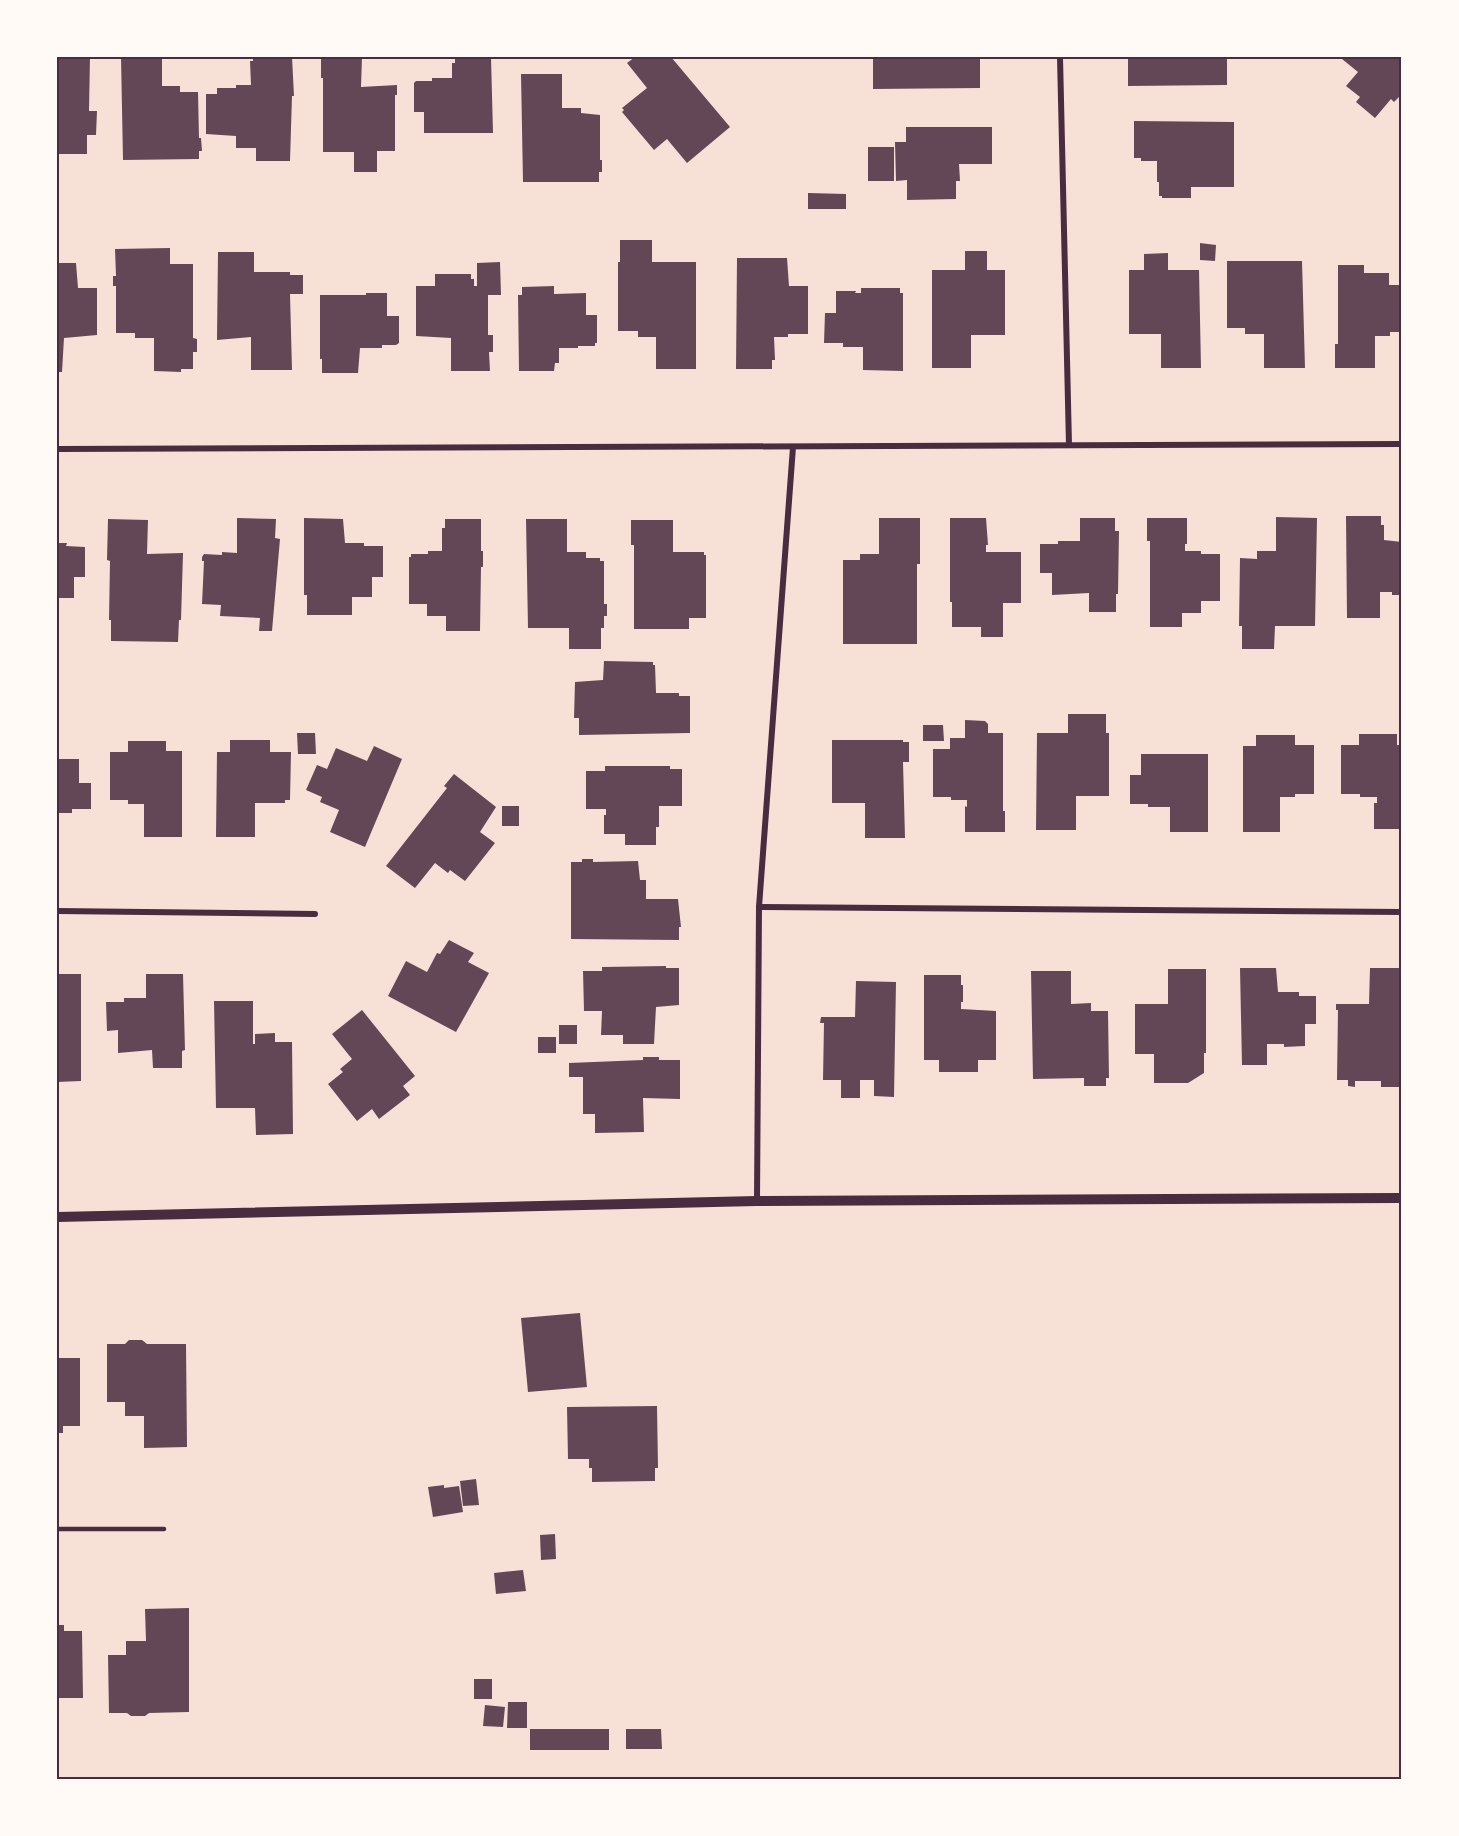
<svg xmlns="http://www.w3.org/2000/svg" width="1459" height="1836" font-family="'Fira Sans Condensed',sans-serif">
  <style>
    .building { fill: #644757 }
    .lines { fill: none; stroke-linecap: round; stroke-linejoin: round }
    .service { stroke: #4a2c40; stroke-width: 4.5 }
    .minor { stroke: #4a2c40; stroke-width: 6 }
    .tertiary { stroke: #4a2c40; stroke-width: 10 }
    .neatline { fill: none; stroke: #4a2c40; stroke-width: 2 }
  </style>
  <rect width="100%" height="100%" fill="#f7e1d7"/>
  <g class="building">
    <path d="M57 57H90L89 111H97L96 135H87V154H57Z"/>
    <path d="M121 57H162V86H180V92H198L199 138H201L202 151H199V159L123 160Z"/>
    <path d="M253 57H292L294 96H292L290 161H256V148H236V136L206 134V94H217V88H236V85H251L250 61H253Z"/>
    <path d="M321 57H362L361 87 397 85V95H395V151H377V172H354V152H323V78H321Z"/>
    <path d="M455 57H491L493 133H424V112H414V83L416 81H432V78H452V63H455Z"/>
    <path d="M635 57H671L730 127 687 163 667 139 654 150 622 112 624 110 622 108 647 88 627 63Z"/>
    <path d="M873 57H980V88L873 89Z"/>
    <path d="M1128 57H1227V85L1128 86Z"/>
    <path d="M1344 57H1402V94L1394 102 1391 99 1375 118 1356 102 1360 97 1346 86 1358 72 1342 59Z"/>
    <path d="M521 74H562V108H581V113L600 115V160H602V172H599V182H523Z"/>
    <path d="M1134 121 1234 122V187H1191V198H1162V196H1159V182H1157V161H1141V158H1134Z"/>
    <path d="M906 127H992V164H959L960 181H956V199L907 200V180L896 181 895 142H906Z"/>
    <rect x="868" y="147" width="26" height="34"/>
    <path d="M808 193 846 194V209H808Z"/>
    <path d="M620 240H652V262H696V369H656V337H638V331H618V262H620Z"/>
    <path d="M1200 243 1216 245 1215 261 1200 260Z"/>
    <path d="M170 248V264H193V338L197 339V352H193V369H181V372L154 371V338H135V333H116V286H113V276H116L115 249Z"/>
    <path d="M965 251H987V270H1005V335H971V368H932V270H965Z"/>
    <path d="M218 252H254V272H290V275H303V294H290L292 370H251V337L217 340Z"/>
    <path d="M1168 253V270H1199L1201 368H1161V334H1129V270H1144V254Z"/>
    <path d="M737 258H787L789 286H808V334H788V337H774L775 360H772V369H736Z"/>
    <path d="M1227 261H1302L1305 368H1264V334H1245V328H1227Z"/>
    <path d="M500 262 501 295H488V335H493V352H489L490 371H451V338L416 336V286H435V274H471V279H474V286H477V263Z"/>
    <path d="M57 263H76L78 288H97V335L64 338 62 372H57Z"/>
    <path d="M1338 265H1364V273H1389V285H1402V332H1390V336H1375V368H1335V344H1338Z"/>
    <path d="M554 286V294L586 293V315H597V343H595V346H578V348H559V363H555L554 371H519L518 295H522V287Z"/>
    <path d="M861 288H900V293H903V371L863 370V347H843V343H824L825 313H836V291H856L855 293H861Z"/>
    <path d="M366 293H387V316H399V343L396 345H382V348H360L358 373H322V359H320V295H366Z"/>
    <path d="M1346 516H1381V525H1384V540L1402 542V595H1392V592H1380V618H1347Z"/>
    <path d="M1276 517 1317 518 1315 626H1275L1274 649H1242V626H1239L1240 558 1257 559V551H1276Z"/>
    <path d="M237 518 276 519 275 538 280 539 272 631H259L260 618 220 616 221 605 202 604 204 561H202V557L204 554 222 555V552L237 553Z"/>
    <path d="M304 518 343 519 345 543H364V546H383V577H372V597H352V615H307V595H304Z"/>
    <path d="M879 518H920V564H917V644H843V560H860V554H879Z"/>
    <path d="M950 518H986L988 545H986V552H1021V603H1003V637H981V627H952V602H950Z"/>
    <path d="M1080 518H1115V531H1119L1118 594H1116V612H1089V593L1052 595V573H1040V544H1058V541H1080Z"/>
    <path d="M1147 518H1187V544H1185V551H1201V554H1220V601H1201V613H1182V627H1150V541H1147Z"/>
    <path d="M108 519 148 520 147 554 183 553 181 620H179L178 642 111 641V620H109L110 561 107 560Z"/>
    <path d="M445 519H481V551H483V567H481L480 631H446V616H427V604H409V557H411V554H428V551H442V528H445Z"/>
    <path d="M526 519H567V552H586V558H600V561H604V604H607V616H604V628H601V649H569V628H528Z"/>
    <path d="M631 520H673V552H704V555H706V618H689V629H634V545H631Z"/>
    <path d="M57 543H67L66 546 85 547V577H74V598H57Z"/>
    <path d="M604 661 653 662V665H655L656 693H679V696H690V733L579 735V718H574L575 682 603 680Z"/>
    <path d="M1068 714H1106V733H1109V796H1076V830H1036L1037 733H1068Z"/>
    <path d="M965 720 985 721 988 724V733H1003V811H1005V832H965V806L967 807V800H951V797H933V749H950V738H965Z"/>
    <path d="M923 725H943L944 741H923Z"/>
    <path d="M297 733H315L316 754H298Z"/>
    <path d="M1359 734H1397V745H1402V829H1374V803H1377V797H1360V794H1341V745H1359Z"/>
    <path d="M1256 735H1295V745H1314V794H1295V797H1280V832H1243V746H1256Z"/>
    <path d="M230 740H270V752H291L290 800H285V803H255V837H216L217 752H230Z"/>
    <path d="M832 740H903V742H909V762H903L905 838H865V803H832Z"/>
    <path d="M128 741H166V751H182V837H144V804H128V800H110V752H128Z"/>
    <path d="M374 746 402 759 365 847 330 832 339 810 320 802 322 797 306 790 317 765 327 769 336 748 367 761Z"/>
    <path d="M1141 754H1208V832H1170V807H1148V804H1130V775H1141Z"/>
    <path d="M57 759H79V783H91V809H72V813H57Z"/>
    <path d="M605 766H670V769H682V806H659V827H656V845H625V834H604V815H606V809H586V771H605Z"/>
    <path d="M454 774 496 807 480 832 495 843 465 881 450 870 448 873 435 863 415 888 386 866 447 788 444 786Z"/>
    <rect x="502" y="806" width="17" height="20"/>
    <path d="M582 859H593V862L638 861 640 880H646V899H678L681 927H679V940L571 939V862H582Z"/>
    <path d="M449 940 474 953 468 962 489 973 456 1032 388 996 406 961 427 972 437 953 440 954Z"/>
    <path d="M666 966V968H679V1005L656 1007 654 1044H623V1035H601L602 1011H584L583 971H602V967Z"/>
    <path d="M1240 968H1276L1278 992H1299V996H1316V1024H1305V1046L1284 1047V1044H1267V1065H1242Z"/>
    <path d="M1370 968H1402V1074H1400L1402 1087H1381V1081H1355V1087L1348 1086V1080H1337L1338 1010H1336V1004H1369Z"/>
    <path d="M1168 969H1206V1053H1204V1073L1188 1083H1154V1054H1135V1004H1168Z"/>
    <path d="M1031 971H1071V1004L1091 1003V1011H1108L1109 1078H1106V1086H1084V1078L1033 1079Z"/>
    <path d="M57 974H81V1081L57 1082Z"/>
    <path d="M146 974H183L185 1050 182 1051V1068H153L152 1050 118 1053V1030L107 1031 106 1002H124V998H146Z"/>
    <path d="M924 975H961V985H963V1002H961V1009L996 1011V1060H978V1072H939V1060H924Z"/>
    <path d="M856 981 896 982 894 1097 874 1096V1080H860V1098H841V1080H823L824 1023H820L821 1017H855Z"/>
    <path d="M214 1001H253V1044H255V1034L275 1033V1042H292L293 1134 256 1135 255 1108H216Z"/>
    <path d="M362 1010 415 1076 403 1086 410 1095 379 1119 372 1109 357 1121 328 1084 343 1072 340 1069 352 1059 332 1034Z"/>
    <rect x="559" y="1025" width="18" height="19"/>
    <rect x="538" y="1037" width="18" height="16"/>
    <path d="M643 1057H659V1060H680V1099L643 1098 644 1132 595 1133V1114H583V1077H569V1063L643 1060Z"/>
    <path d="M580 1313 587 1387 528 1392 521 1318Z"/>
    <path d="M129 1340H142L147 1344H186L187 1447 144 1448V1416H125V1402H107V1344H125Z"/>
    <path d="M57 1358H80V1426H63V1433H57Z"/>
    <path d="M657 1406 658 1468H655V1481L592 1482V1468H589V1459H568L567 1407Z"/>
    <path d="M476 1479 479 1505 463 1506 460 1481Z"/>
    <path d="M444 1485V1488L459 1486 463 1512 433 1517 428 1487Z"/>
    <path d="M555 1534 556 1559 541 1560 540 1535Z"/>
    <path d="M523 1570 526 1591 496 1594 494 1573Z"/>
    <path d="M189 1608V1712L149 1713 145 1716H131L127 1713H109L108 1655H126V1641H146L145 1609Z"/>
    <path d="M57 1625H64V1631H82L83 1698H57Z"/>
    <rect x="474" y="1679" width="18" height="20"/>
    <path d="M508 1702H527V1728H507Z"/>
    <path d="M485 1705 505 1707 503 1727 483 1726Z"/>
    <rect x="530" y="1729" width="79" height="21"/>
    <path d="M626 1729H661L662 1749H626Z"/>
  </g>
  <g class="lines">
    <path class="service" d="M57 1529H164"/>
    <g class="minor">
      <path d="M1060 57 1069 445"/>
      <path d="M57 449 1402 444"/>
      <path d="M759 907 1402 912"/>
      <path d="M57 911 315 914"/>
      <path d="M757 1201 759 907 793 447"/>
    </g>
    <path class="tertiary" d="M57 1217 757 1201 1402 1198"/>
  </g>
  <rect width="1459" height="1836" fill="none" stroke="#fffaf5" stroke-width="117"/>
  <rect x="58" y="58" width="1342" height="1720" class="neatline"/>
</svg>
